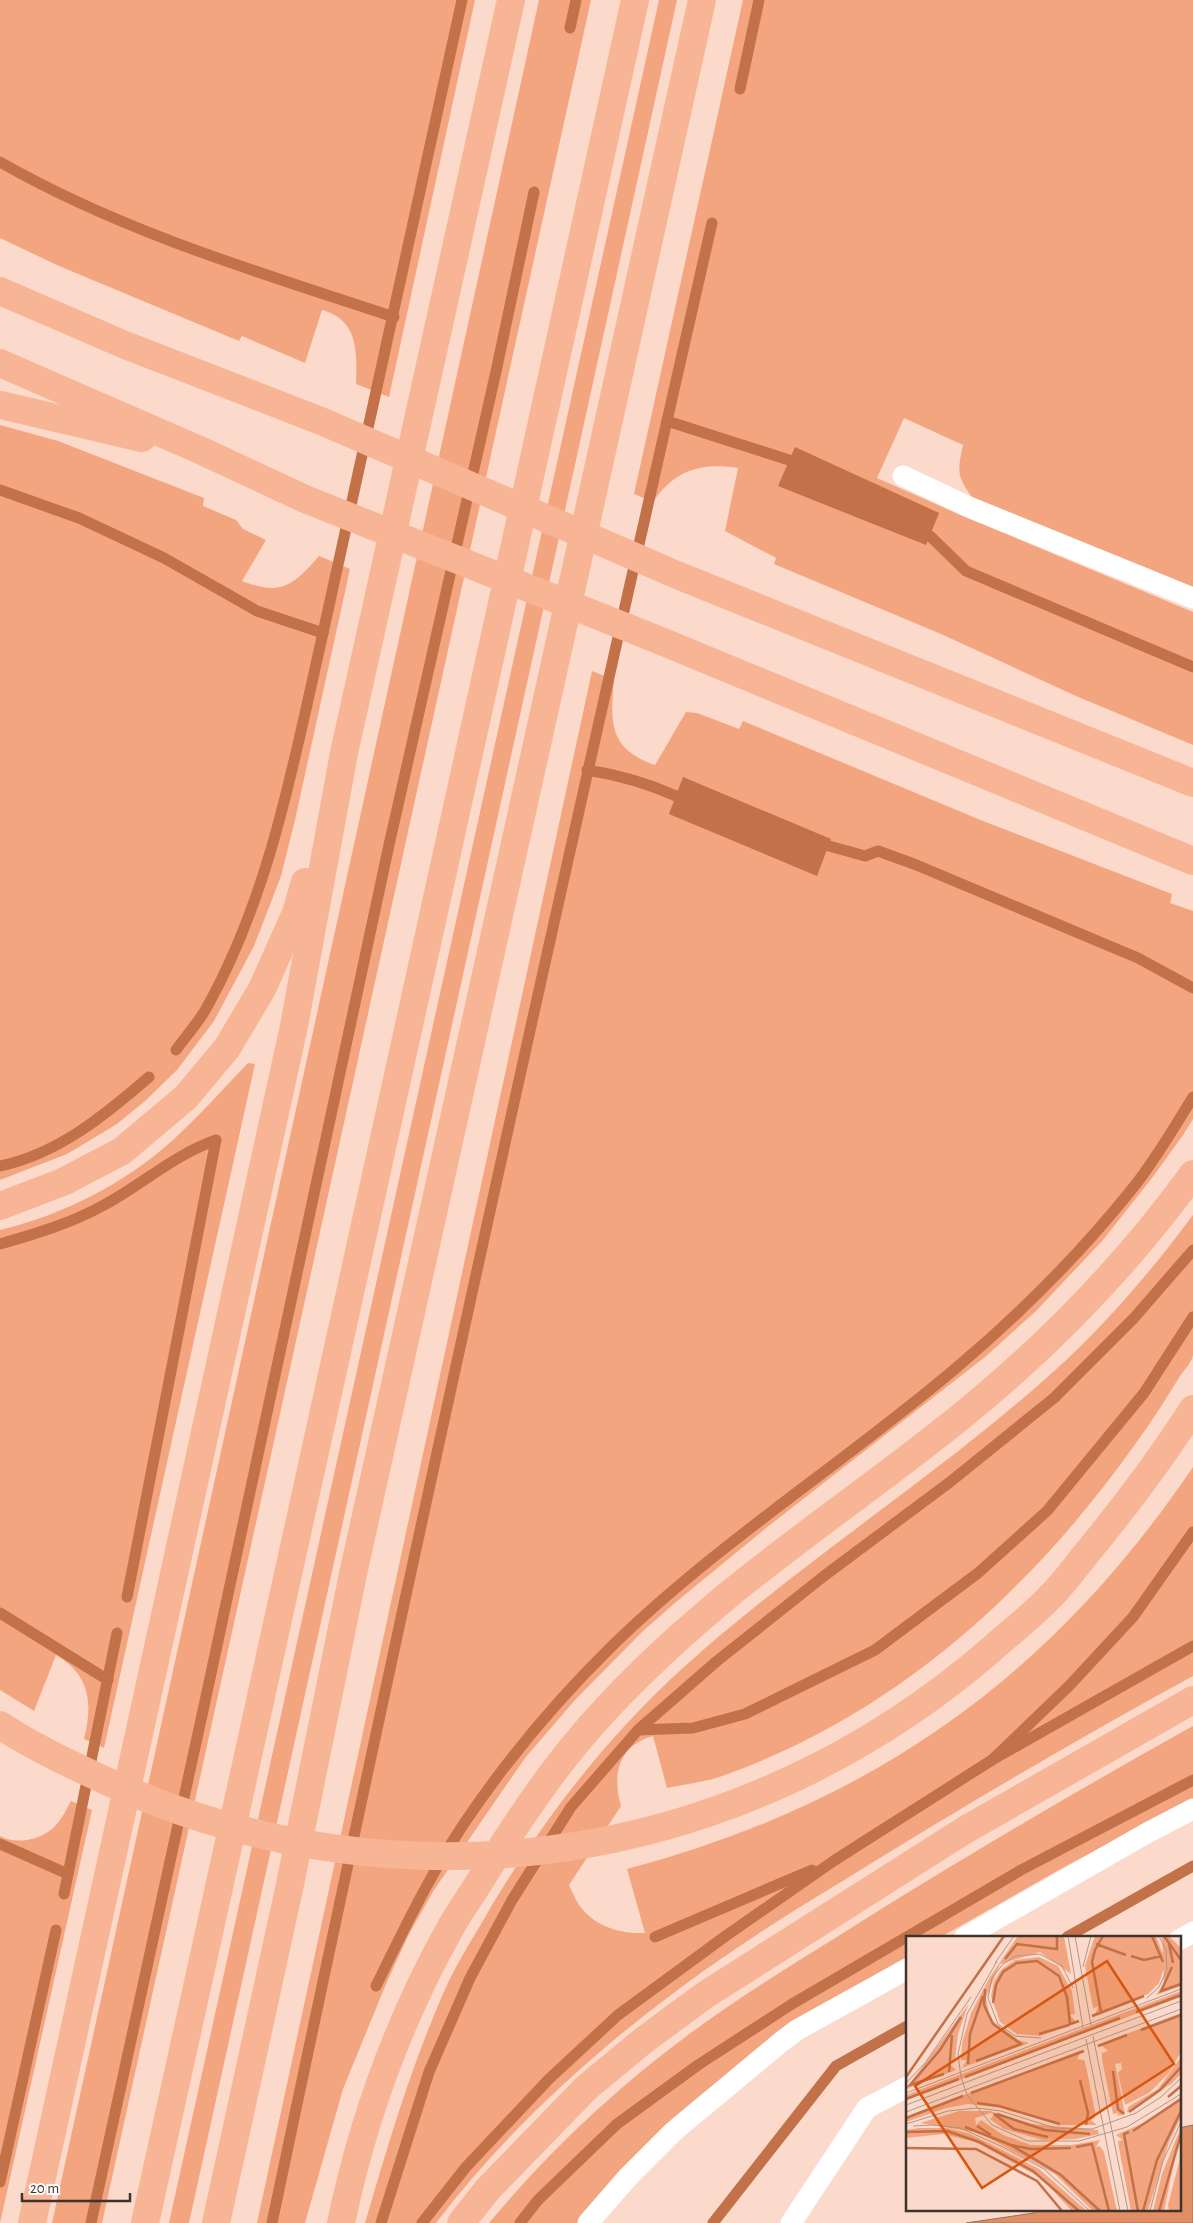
<svg xmlns="http://www.w3.org/2000/svg" width="1193" height="2223" font-family="'Alegreya Sans',sans-serif">
  <style>
    .green { fill: #f3a57f }
    .water { fill: #c27148 }
    .lines { fill: none; stroke-linecap: round; stroke-linejoin: round }
    .stream { stroke: #c27148; stroke-width: 11 }
    .building { fill: #e28e65; stroke: #8f7265 }
    .service { stroke: #fff; stroke-width: 21 }
    .motorway { stroke: #f7b595; stroke-width: 28 }
    .inset-river { fill: none; stroke: #c27148; stroke-width: 2.5 }
    .inset-road { fill: none; stroke: #b0978c; stroke-width: 1 }
    .view { fill: #d7550f; fill-opacity: 0.15; stroke: #d7550f; stroke-width: 2.5 }
    .inset-edge { fill: none; stroke: #3f332d; stroke-width: 2.5 }
  </style>
  <rect width="100%" height="100%" fill="#fbdacb"/>
  <g class="green">
    <path d="M0 0H475L389 397 356 384C357 353 359 320 322 310L305 363 242 336 239 341 59 266 0 238Z"/>
    <path d="M539 0H591L102 2223H52Z"/>
    <path d="M659 0H677L189 2223H169Z"/>
    <path d="M743 0H1193V589L973 499C957 475 957 474 963 445L904 418 877 478 965 517 1193 612V745L1076 696 941 634 774 564 776 558 725 531 738 468C702 462 674 470 653 502L634 494Z"/>
    <path d="M0 425 58 441 204 498 203 506 236 520 243 529 266 540 242 581C281 596 293 586 319 556L350 569 295 820 281 876 254 946 214 1021 177 1070 145 1101 117 1124 67 1154 0 1180Z"/>
    <path d="M592 671 614 680C610 723 609 749 655 765L686 712 697 713 739 729 743 721 983 821 1172 894 1170 903 1193 911V1119L1183 1135 1152 1178 1103 1240 1036 1311 985 1357 766 1528 676 1602 643 1631 575 1700 525 1758 434 1890 409 1934 386 1984 343 2089 305 2223H257Z"/>
    <path d="M248 1063 255 1064 104 1748 84 1739C93 1703 90 1675 56 1655L34 1711 0 1690V1230C63 1215 126 1183 174 1139 200 1115 224 1088 248 1063Z"/>
    <path d="M1193 1215C1193 1247 1193 1280 1193 1312 1193 1326 1193 1341 1193 1355 1192 1362 1184 1370 1180 1376 1166 1399 1152 1421 1136 1443 1032 1590 896 1714 725 1775 707 1782 686 1784 667 1788L653 1736C618 1746 612 1774 621 1806L569 1885C573 1893 577 1904 583 1910 599 1928 622 1934 645 1933L627 1869C872 1804 1051 1677 1193 1467V1676C1085 1735 979 1797 875 1861 827 1891 777 1920 731 1952 622 2026 516 2118 436 2223H365C387 2148 409 2073 440 2001 451 1974 466 1949 481 1924 535 1830 603 1740 684 1667 795 1567 922 1486 1035 1388 1094 1338 1147 1277 1193 1215Z"/>
    <path d="M1193 1726V1799L1064 1867 941 1937H907V1957L835 1999 578 2223H489C547 2153 615 2089 688 2035 743 1994 802 1959 859 1923 969 1854 1080 1789 1193 1726Z"/>
    <path d="M71 1801 92 1810 0 2223V1836C16 1845 40 1840 53 1828 61 1821 66 1810 71 1801Z"/>
  </g>
  <g class="water">
    <path d="M795 447 939 513 926 545 778 486Z"/>
    <path d="M683 777 831 839 817 876 669 814Z"/>
  </g>
  <g class="lines">
    <g class="stream">
      <path d="M570 28 576 0"/>
      <path d="M740 89 759 0"/>
      <path d="M0 162C122 232 261 273 394 317"/>
      <path d="M667 421 789 460"/>
      <path d="M0 490 79 518 164 558 257 611 323 633 462 0"/>
      <path d="M930 536 966 571 1193 667"/>
      <path d="M587 770C619 775 647 783 676 796"/>
      <path d="M829 846 865 856 878 851 914 864 1138 958 1193 988"/>
      <path d="M176 1050C186 1036 199 1022 207 1007 271 892 294 760 323 633"/>
      <path d="M0 1166C58 1154 105 1115 149 1077"/>
      <path d="M0 1244C35 1234 72 1223 104 1205 143 1184 172 1156 216 1140L127 1597"/>
      <path d="M1193 1532 1133 1617 1069 1686 992 1760 1193 1646"/>
      <path d="M0 1613 108 1680"/>
      <path d="M638 1730 693 1728 745 1714 875 1650 978 1573 1047 1511 1144 1393 1193 1317"/>
      <path d="M0 1844 68 1874"/>
      <path d="M64 1894 117 1633"/>
      <path d="M655 1937 812 1870"/>
      <path d="M1067 1937 1193 1866"/>
      <path d="M376 1986C405 1927 436 1862 474 1809 515 1750 562 1695 613 1645 719 1542 844 1463 956 1368 1021 1313 1083 1251 1136 1184 1157 1157 1175 1126 1193 1097"/>
      <path d="M0 2182 56 1930"/>
      <path d="M91 2223 204 1706 389 845 497 367 534 192"/>
      <path d="M272 2223C412 1555 560 889 712 223"/>
      <path d="M381 2223 429 2072 470 1978 512 1900 571 1807 638 1730 717 1661 824 1576 950 1482 1054 1398 1134 1318 1193 1250"/>
      <path d="M422 2223 466 2167 549 2079 618 2015 727 1935 835 1860 992 1760"/>
      <path d="M520 2223 538 2200 617 2124 698 2065 792 2004 1021 1870 1193 1780"/>
      <path d="M713 2223 836 2066 907 2026"/>
    </g>
  </g>
  <path class="building" d="M1193 2125V2223H966L1034 2213V2209H1179V2128Z"/>
  <g class="lines">
    <g class="service">
      <path d="M903 476 969 507 1193 598"/>
      <path d="M965 1937 1147 1833 1193 1809"/>
      <path d="M1179 1940 1193 1932"/>
      <path d="M588 2223 628 2177 674 2131 781 2042 797 2030 907 1969"/>
      <path d="M791 2223 867 2108 907 2087"/>
    </g>
    <g class="motorway">
      <path d="M0 291 125 345 321 421 677 575 1193 783"/>
      <path d="M0 363 202 451 305 499 661 641 1193 861"/>
      <path d="M0 405 142 438"/>
      <path d="M0 1206 63 1182 122 1151 186 1097 227 1048 262 989 296 913 305 882"/>
      <path d="M0 1725C33 1747 68 1763 104 1780 404 1919 745 1864 993 1648 1012 1631 1033 1615 1050 1597 1063 1584 1074 1569 1086 1554 1124 1508 1160 1460 1193 1409"/>
      <path d="M32 2223 294 1026 344 753 511 0"/>
      <path d="M145 2223 635 0"/>
      <path d="M216 2223 289 1889 353 1574 702 0"/>
      <path d="M341 2223C363 2118 399 2019 452 1925 461 1909 472 1894 482 1878 510 1833 539 1788 573 1747 618 1691 672 1642 727 1596 805 1532 890 1475 969 1410 1053 1341 1129 1262 1193 1174"/>
      <path d="M461 2223 488 2189 586 2088 644 2040 705 1995 965 1830 1193 1700"/>
    </g>
  </g>
  <g transform="translate(906 1936)">
    <rect width="275" height="275" fill="#fbdacb"/>
    <path d="M112 0H158L165 38 134 16 94 28 80 62 83 77 87 85 112 104 123 107 56 132 61 124H55L56 107 65 77 84 41ZM189 0H250L260 26 253 47 242 58 188 81 192 71 187 72 179 30ZM256 0H263L275 12V50L250 59 258 48ZM133 21 152 30 166 55 169 78 164 79 171 87 134 100 111 98 94 86 85 60 88 45 96 33 109 24ZM275 55V61L0 164V159ZM62 69 52 98 49 125 42 126 50 134 0 153ZM275 77V116L263 137 243 157 219 169 212 137 216 133 215 127 209 128 219 178 211 180 212 177 207 178 196 123V117L202 115 194 108ZM176 114 171 123 178 124 180 130 189 176V182L185 184 191 189H153L96 172 62 168 40 172 0 186V181ZM275 121V138L265 148 221 176 222 171 252 153ZM275 161V181L263 206 242 275H225L213 212 212 205 217 204 210 199 242 185ZM53 175H84L125 188 192 194 193 198 170 203 137 204 98 193 84 183 88 179 85 177 69 182 70 189 75 184 97 199 125 209H166L194 204 190 211 194 210 198 216 211 275H187L149 238 74 197 14 187ZM275 191 258 275H247L256 238ZM13 192H41L64 198 133 233 181 275H166L135 242 70 206 37 198 0 202V194ZM275 219V275H263L262 269Z" fill="#f3a57f"/>
    <path class="inset-river" d="M246 0 257 26M258 0 275 24M190 8 220 19M263 8 267 27M225 20 238 24 256 20M99 23 111 8 151 13V0M266 31 255 55 275 48M87 67 90 49 97 36 111 27 131 25 153 40 161 61 164 88 173 85M195 76 186 26 189 14 197 0M230 76 275 59M186 80 238 60M235 94 275 79M133 98 163 89M192 110 221 99M70 125 115 108 87 88 78 69 79 53M62 128 64 98 77 60M207 135 212 173 218 178M43 136 46 99M38 138 4 149 34 114 55 81M0 141 98 0M59 141 214 82M174 144 182 177 180 189M65 157 178 115M262 161 275 150M0 163 53 143M71 167 93 170 154 188M223 176 254 154 275 131M88 178 108 193 142 201M91 178 139 194 184 198M0 182 57 160M71 190 85 199M59 191 105 209M227 195 275 163M0 196 41 195 73 206 127 235 173 275M223 196 218 198 232 275M170 211 186 208 203 275M0 212 70 213 131 245 156 275M165 212 125 213 105 209 155 239 194 275M237 275 251 224 275 175M253 275 275 198"/>
    <path class="inset-road" d="M162 0 177 92M169 0 185 89M91 25 61 78 52 118 55 141 61 159 86 189 122 205H173L221 191 275 158M89 27 108 0M177 31 185 0M241 62 253 51 261 34 260 14 253 0M187 100 222 275M135 102 109 100 92 88 82 62 86 42 97 28 110 20 134 18 156 30 167 52M180 103 214 275M0 147 19 127 65 61M0 157 275 53M0 169 275 65M0 176 275 73M0 188 42 175 71 172 95 175 149 192 186 193 230 177 255 161 275 142M7 190 27 189 54 192 97 211 138 233 184 275M244 275 257 225 275 186"/>
    <path class="view" d="M201 25 268 128 76 252 9 150Z"/>
    <rect width="275" height="275" class="inset-edge"/>
  </g>
  <path d="M22 2193v8h108v-8" fill="none" stroke="#3f332d" stroke-width="2.5"/>
  <text x="30" y="2193" font-size="15" fill="#3f332d" stroke="#ffffff" stroke-width="4" paint-order="stroke">20 m</text>
</svg>
